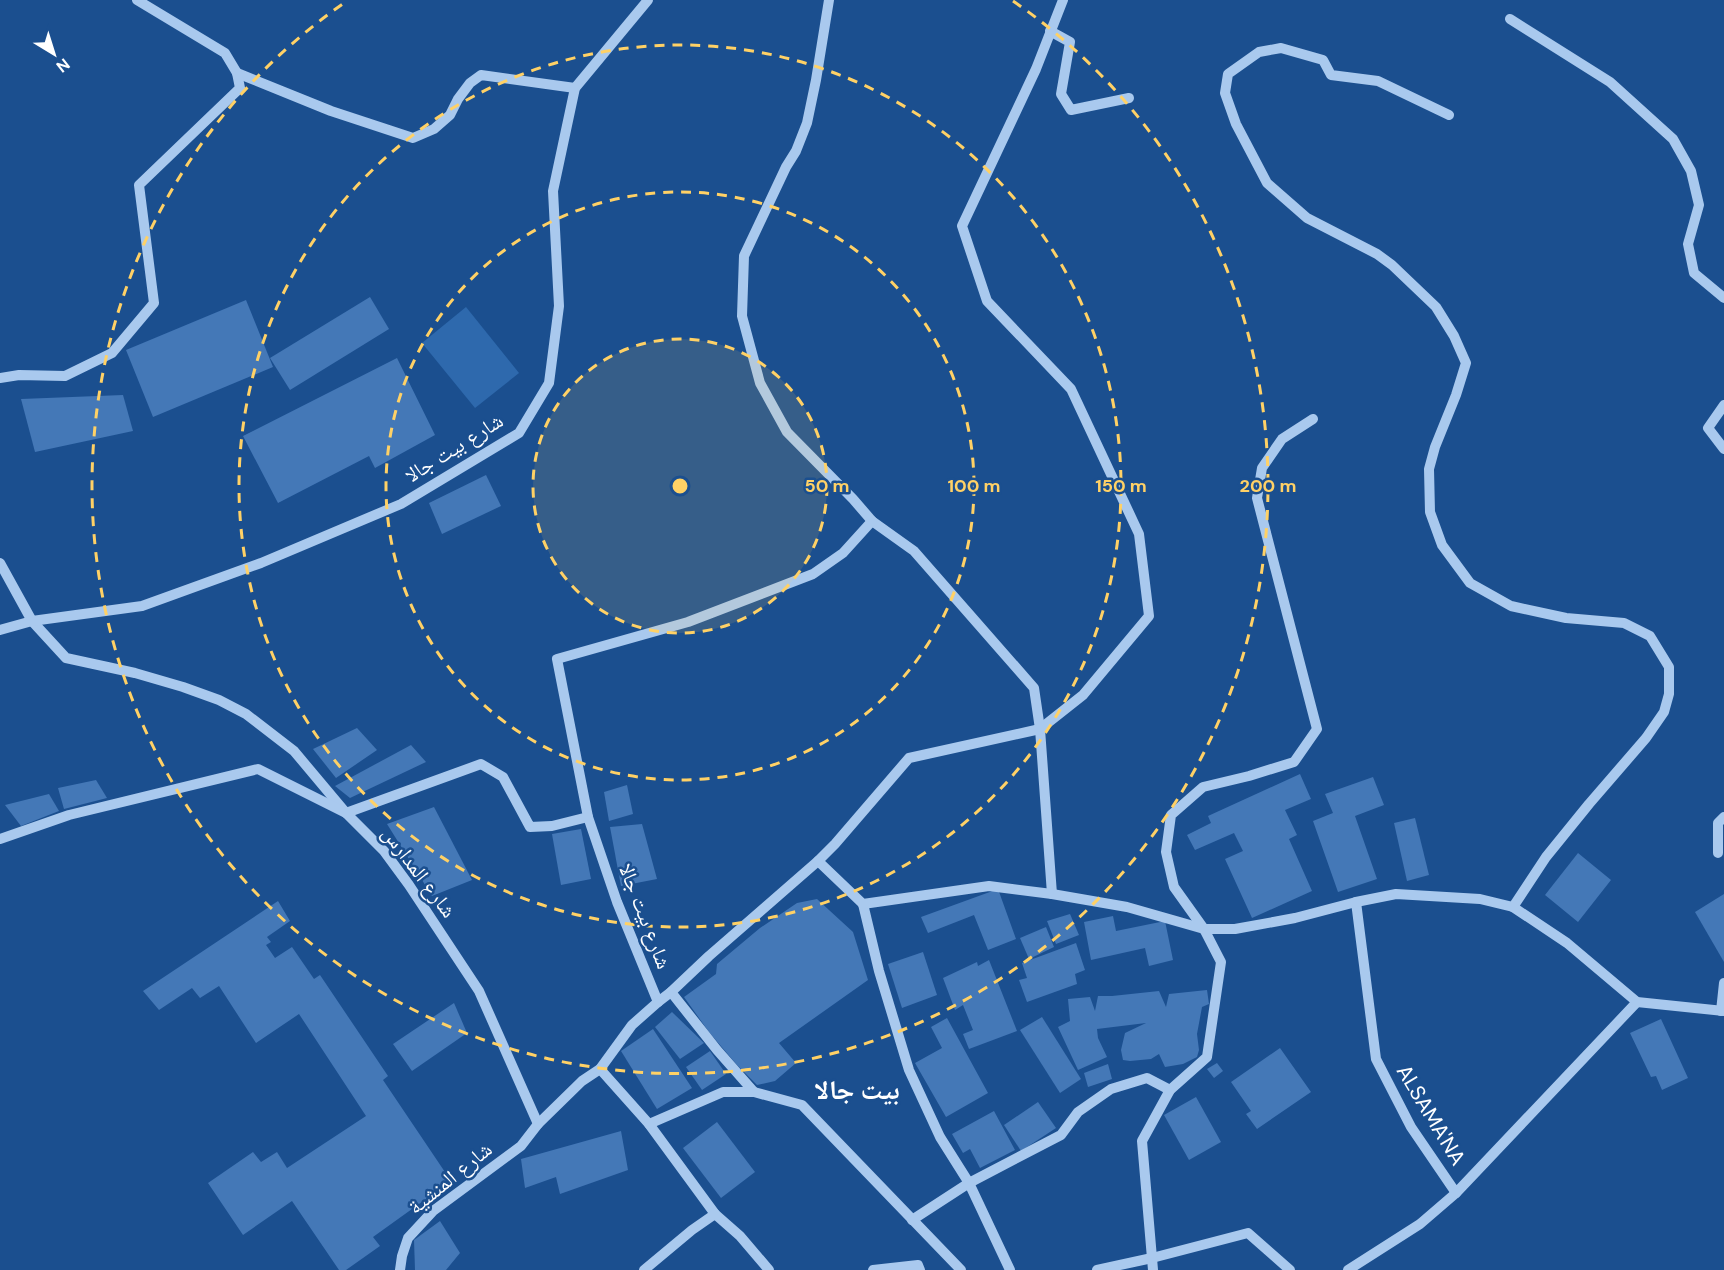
<svg xmlns="http://www.w3.org/2000/svg" width="1724" height="1270" font-family="'DM Sans','Noto Naskh Arabic',sans-serif">
  <style>
    .grass { fill: #2e69ad }
    .building { fill: #4478b7 }
    .lines { fill: none; stroke-linecap: round; stroke-linejoin: round }
    .minor { stroke: #a9c9ee; stroke-width: 10 }
    .ring { fill: none; stroke: #ffd166; stroke-width: 3; stroke-dasharray: 10 8 }
    .labels { text-anchor: middle; stroke-width: 5; stroke-linejoin: round; paint-order: stroke }
    .street-label { font-size: 21px; fill: #fff; stroke: #1b4f8f }
    .district-label { font-size: 27px; font-weight: bold; fill: #fff; stroke: #1b4f8f }
    .centre { fill: #ffd166; stroke: #1b4f8f; stroke-width: 3 }
    .ring-label { font-size: 18px; text-anchor: middle; font-weight: bold; fill: #ffd166; stroke: #1b4f8f; stroke-width: 5; stroke-linejoin: round; paint-order: stroke }
  </style>
  <rect width="100%" height="100%" fill="#1b4f8f"/>
  <path class="grass" d="M466 307 519 373 475 408 422 343Z"/>
  <g class="building">
    <path d="M370 297 389 329 290 390 270 358Z"/>
    <path d="M246 300 273 367 153 417 126 350Z"/>
    <path d="M397 358 435 435 375 468 369 456 278 503 243 436Z"/>
    <path d="M123 395 133 431 35 452 21 399Z"/>
    <path d="M486 475 501 506 442 534 429 503Z"/>
    <path d="M357 728 377 750 336 778 313 749Z"/>
    <path d="M411 745 426 762 350 798 335 786Z"/>
    <path d="M1300 774 1311 799 1285 810 1297 835 1289 839 1312 891 1252 918 1225 859 1243 851 1234 833 1195 850 1187 835 1211 823 1208 816Z"/>
    <path d="M1373 777 1384 805 1355 816 1377 879 1338 892 1313 821 1333 813 1325 794Z"/>
    <path d="M96 780 107 798 64 809 58 788Z"/>
    <path d="M627 785 633 814 609 821 604 792Z"/>
    <path d="M49 794 59 811 21 826 5 805Z"/>
    <path d="M434 807 472 880 432 896 387 824Z"/>
    <path d="M1415 818 1429 875 1407 881 1394 823Z"/>
    <path d="M642 824 657 879 621 886 610 827Z"/>
    <path d="M581 829 591 879 561 885 552 834Z"/>
    <path d="M1578 853 1611 880 1578 922 1545 895Z"/>
    <path d="M998 889 1016 939 988 950 974 915 928 933 921 917Z"/>
    <path d="M1724 894V962L1695 912Z"/>
    <path d="M817 899 853 932 868 980 779 1043 796 1063 775 1081 757 1085 737 1065 709 1032 684 997 716 974 717 964 760 928 797 903Z"/>
    <path d="M278 901 290 921 267 937 271 942 266 945 275 958 292 947 314 979 320 975 388 1076 383 1080 451 1181 373 1237 380 1246 346 1270H339L292 1201 243 1235 208 1183 253 1152 261 1162 277 1152 287 1168 366 1116 299 1014 256 1043 219 986 200 998 192 988 159 1010 143 991Z"/>
    <path d="M1070 914 1079 935 1056 944 1047 921Z"/>
    <path d="M1113 916 1116 931 1165 921 1173 960 1149 966 1145 948 1091 960 1084 922Z"/>
    <path d="M1046 927 1054 947 1029 959 1020 938Z"/>
    <path d="M1076 943 1085 970 1075 974 1077 984 1027 1002 1019 980 1027 978 1022 963Z"/>
    <path d="M923 952 937 995 902 1008 888 964Z"/>
    <path d="M989 960 1017 1031 969 1049 963 1034 973 1030 963 1005 955 1010 943 978 977 962 978 966Z"/>
    <path d="M1207 990 1209 1004 1202 1007 1197 1034 1199 1050 1197 1057 1183 1064 1165 1067 1159 1054 1151 1059 1130 1061 1123 1060 1121 1050 1125 1033 1146 1023 1097 1029 1098 1038 1107 1057 1078 1070 1058 1027 1070 1021 1068 999 1090 997 1095 1011 1098 996H1112L1159 991 1166 1007 1169 994Z"/>
    <path d="M454 1003 467 1033 412 1071 393 1044Z"/>
    <path d="M672 1012 704 1043 680 1059 655 1027Z"/>
    <path d="M1042 1017 1081 1079 1060 1093 1020 1030Z"/>
    <path d="M947 1018 988 1093 946 1117 915 1063 942 1048 931 1027Z"/>
    <path d="M1661 1019 1688 1078 1662 1090 1656 1076 1651 1077 1630 1033Z"/>
    <path d="M653 1029 692 1088 657 1109 621 1051Z"/>
    <path d="M1280 1048 1311 1092 1257 1129 1246 1114 1251 1111 1231 1082Z"/>
    <path d="M710 1051 726 1074 702 1090 686 1067Z"/>
    <path d="M1217 1063 1223 1071 1214 1078 1207 1069Z"/>
    <path d="M1108 1064 1112 1079 1088 1087 1084 1073Z"/>
    <path d="M1196 1097 1221 1142 1189 1160 1164 1115Z"/>
    <path d="M1038 1102 1056 1128 1021 1151 1004 1125Z"/>
    <path d="M994 1111 1015 1150 980 1168 970 1149 963 1153 952 1134Z"/>
    <path d="M717 1122 755 1172 721 1198 683 1148Z"/>
    <path d="M621 1131 628 1170 560 1194 556 1177 525 1188 521 1159Z"/>
    <path d="M440 1221 460 1253 446 1270H415L414 1240Z"/>
  </g>
  <g class="lines">
    <g class="minor">
      <path d="M829 0 816 80 807 123 796 151 786 167 744 256 742 316 760 383 787 432 853 499 872 521 914 551 1034 688 1040 729 1052 894"/>
      <path d="M1510 19 1610 82 1673 139 1691 171 1699 205 1688 244 1694 273 1724 298"/>
      <path d="M1050 31 1070 42 1061 94 1071 110 1129 98"/>
      <path d="M237 73 331 111 413 138 434 129 450 115 458 99 470 83 481 75 575 88"/>
      <path d="M1449 115 1378 81 1331 75 1323 60 1281 48 1259 52 1228 74 1225 93 1236 124 1267 183 1307 218 1377 254 1392 265 1436 307 1454 336 1466 363 1456 395 1435 447 1429 469 1430 512 1442 545 1470 583 1511 606 1566 618 1624 623 1650 636 1669 667V694L1664 712 1646 738 1589 804 1546 857 1513 907"/>
      <path d="M0 378 19 375 65 376 112 353 154 303 139 185 240 88 237 73 225 53 137 0"/>
      <path d="M1724 405 1708 428 1724 449"/>
      <path d="M0 563 32 621 66 658 135 673 183 687 219 700 246 714 294 751 346 813 481 764 503 777 530 827 552 826 588 817"/>
      <path d="M0 630 32 621 142 606 261 563 401 504 519 433 549 383 559 306 553 191 575 88 648 0"/>
      <path d="M0 839 69 815 258 769 346 813 384 851 409 885 479 991 538 1124"/>
      <path d="M1718 853V823L1724 817"/>
      <path d="M818 861 835 844 909 758 1040 729 1083 695 1149 616 1139 534 1071 389 987 301 962 226 1036 69 1063 0"/>
      <path d="M1356 902 1376 1059 1411 1127 1456 1193 1637 1002"/>
      <path d="M863 904 879 971 909 1070 940 1137 969 1183 1010 1270"/>
      <path d="M671 992 717 1050 754 1092"/>
      <path d="M658 1002 617 902 588 817 557 659 688 622 813 574 843 553 872 521"/>
      <path d="M1721 1011 1724 983"/>
      <path d="M600 1069 649 1124 715 1214"/>
      <path d="M649 1124 723 1092H754L802 1105 961 1270"/>
      <path d="M912 1220 969 1183 1061 1135 1078 1112 1111 1089 1147 1078 1170 1090"/>
      <path d="M400 1270 402 1256 408 1238 433 1211 521 1146 538 1124 582 1081 600 1069 632 1025 658 1002 671 992 709 956 818 861 863 904 989 886 1052 894 1127 907 1204 929H1235L1295 918 1356 902 1396 894 1480 899 1513 907 1567 943 1637 1002 1724 1011"/>
      <path d="M644 1270 692 1230 715 1214 740 1236 769 1270"/>
      <path d="M873 1270 918 1265 920 1270"/>
      <path d="M1097 1270 1152 1258 1248 1233 1290 1270"/>
      <path d="M1153 1270 1142 1141 1170 1090 1207 1057 1221 962 1204 929 1174 887 1166 852 1171 815 1203 787 1249 776 1294 762 1317 729 1257 498 1262 468 1282 439 1313 419"/>
      <path d="M1348 1270 1420 1224 1456 1193"/>
    </g>
  </g>
  <circle cx="680" cy="486" r="147" fill="#ffd166" fill-opacity=".12"/>
  <g class="ring">
    <circle cx="680" cy="486" r="147"/>
    <circle cx="680" cy="486" r="294"/>
    <circle cx="680" cy="486" r="441"/>
    <path d="M1013 1A588 588 0 1 1 347 1"/>
  </g>
  <g class="labels">
    <g class="street-label">
      <text transform="translate(454 448) rotate(-32)" y="7">شارع بيت جالا</text>
      <text transform="translate(419 872) rotate(53)" y="7">شارع المدارس</text>
      <text transform="translate(645 916) rotate(69)" y="7">شارع بيت جالا</text>
      <text transform="translate(1431 1115) rotate(59)" y="7">ALSAMA'NA</text>
      <text transform="translate(450 1178) rotate(-39)" y="7">شارع المنشية</text>
    </g>
    <g class="district-label">
      <text x="857" y="1099">بيت جالا</text>
    </g>
  </g>
  <circle cx="680" cy="486" r="9" class="centre"/>
  <g class="ring-label">
    <text x="827" y="492">50 m</text>
    <text x="974" y="492">100 m</text>
    <text x="1121" y="492">150 m</text>
    <text x="1268" y="492">200 m</text>
  </g>
  <g transform="translate(54 54) rotate(142)" stroke="#1b4f8f" stroke-width="4.5" paint-order="stroke">
  <path d="M0-4.5L10 22L0 15L-10 22Z" fill="#ffffff"/>
  <text y="-9" font-size="16" font-weight="bold" text-anchor="middle" fill="#ffffff">N</text>
  </g>
</svg>
